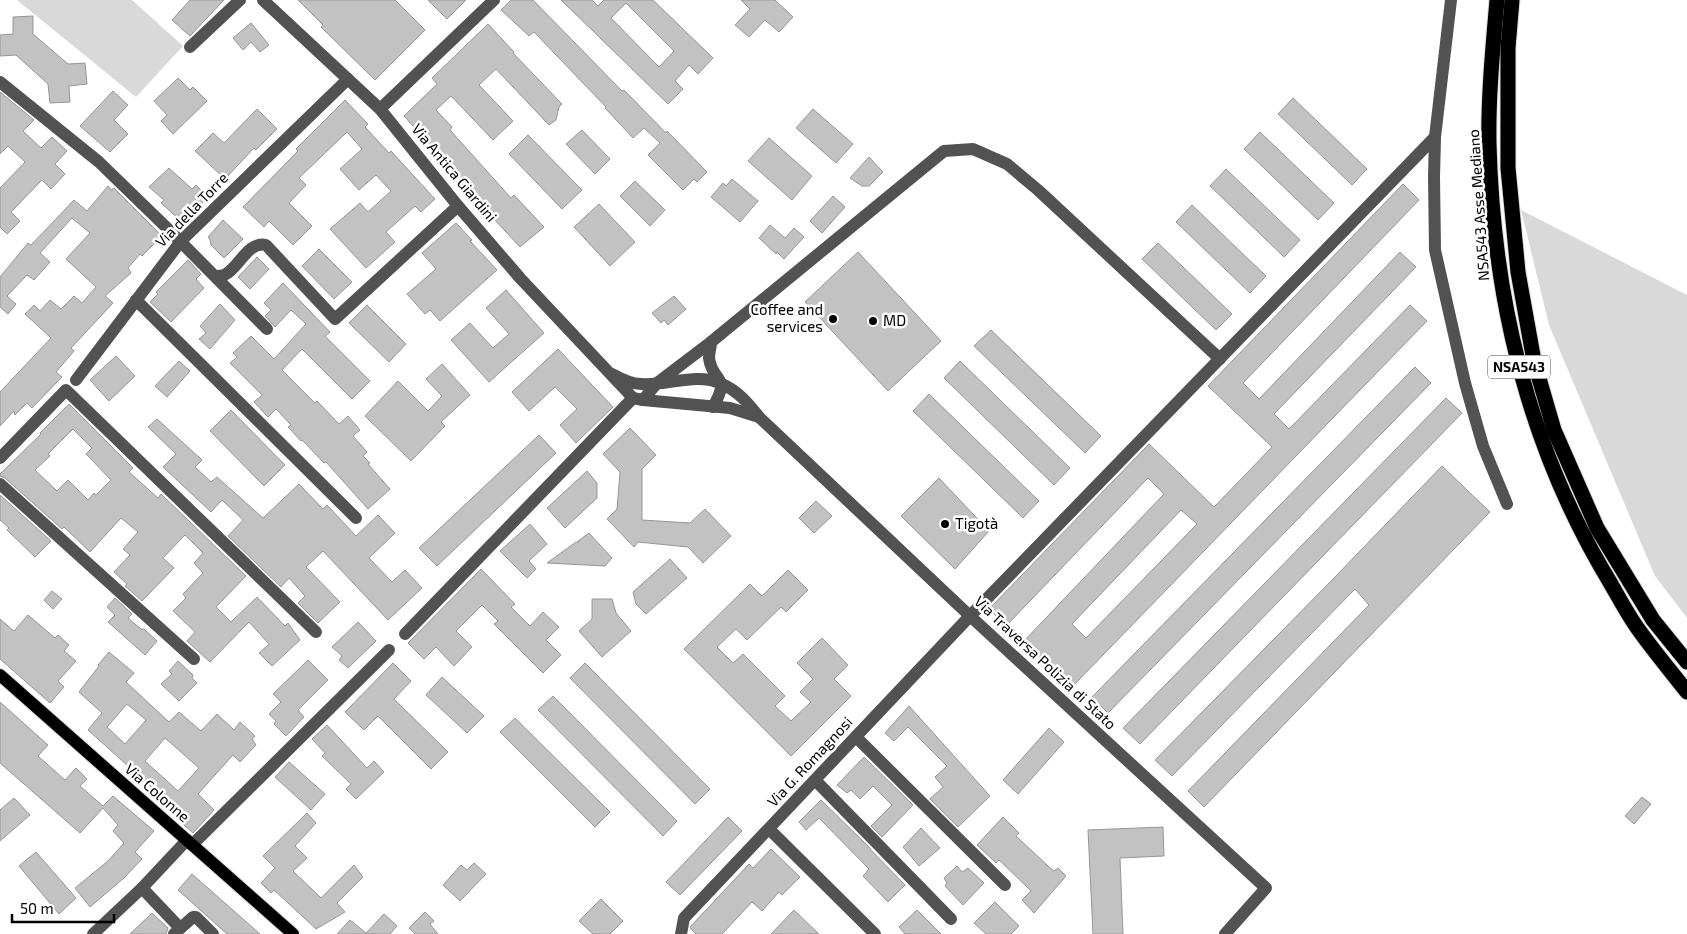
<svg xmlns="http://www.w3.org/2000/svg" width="1687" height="934" font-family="'Exo 2',sans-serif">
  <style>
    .green { fill: #d9d9d9 }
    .building { fill: #c2c2c2; stroke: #969696; fill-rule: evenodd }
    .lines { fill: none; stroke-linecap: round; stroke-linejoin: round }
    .major-casing { stroke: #dbdbdb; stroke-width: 14 }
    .highway-casing { stroke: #dbdbdb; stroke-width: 17 }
    .minor { stroke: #525252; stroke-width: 12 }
    .major { stroke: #000; stroke-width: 12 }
    .highway { stroke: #000; stroke-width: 15 }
    .poi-dot { fill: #000; stroke: #fff; stroke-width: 2 }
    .labels { text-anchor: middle; stroke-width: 5; stroke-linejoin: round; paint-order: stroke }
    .shield { fill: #fff; stroke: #4c4c4c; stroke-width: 1 }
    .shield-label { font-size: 14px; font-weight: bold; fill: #000 }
    .street-label { font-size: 15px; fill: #000; stroke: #fff }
    .poi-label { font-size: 15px; fill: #000; stroke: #fff; text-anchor: start }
  </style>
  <rect width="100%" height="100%" fill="#fff"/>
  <g class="green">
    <path d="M17 0H132L183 46 136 97Z"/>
    <path d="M1521 210 1687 295V618L1655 576 1549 325Z"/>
  </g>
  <g class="building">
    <path d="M190 0H224L190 36 172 20Z"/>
    <path d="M298 0H395L425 30 375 80 321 27 323 25Z"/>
    <path d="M428 0H466L447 19Z"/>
    <path d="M511 0H533L622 91 624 90 666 133 667 131 707 172 697 182 694 179 683 190 648 155 660 143 644 128 633 138 605 108 606 107 534 32 529 36 501 10Z"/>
    <path d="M561 0H592L598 6 604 0H653L713 58 698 74 689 65 675 81 683 89 668 104ZM626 3 674 51 659 67 611 18Z"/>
    <path d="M741 0H775L793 17 779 32 765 20 749 37 735 25 750 9Z"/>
    <path d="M33 16V34L68 64 85 63 87 84 69 86 70 102 50 103 48 84 16 55 0 56V35L13 34V17Z"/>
    <path d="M251 23 269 45 260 52 251 42 243 50 233 38Z"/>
    <path d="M488 24 514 52 513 53 562 104 559 107 556 120 549 125 496 69 479 85 513 121 493 140 451 96 436 110 452 127 450 130 511 198 514 195 544 227 520 247 493 218 494 216 404 116 437 84 432 78Z"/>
    <path d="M178 78 190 90 193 87 207 101 173 134 161 121 167 115 154 101Z"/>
    <path d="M113 91 128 105 114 120 128 134 110 152 80 126Z"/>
    <path d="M0 92 34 120 23 131 41 148 52 137 67 151 55 164 65 174 51 189 42 180 11 212 20 221 7 234 0 227V188L25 162 8 146 0 154Z"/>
    <path d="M1293 98 1367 169 1352 185 1278 114Z"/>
    <path d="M345 100 368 124 365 127 389 153 391 151 435 199 421 212 415 206 386 232 395 242 366 268 330 229 360 203 368 212 391 191 376 175 359 190 340 169 362 149 347 132 299 178 306 185 289 203 312 226 293 245 269 221 264 227 243 207 298 151 296 149Z"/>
    <path d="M257 109 277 129 256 150 254 148 225 179 195 151 213 133 224 143Z"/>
    <path d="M813 109 853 144 836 163 796 128Z"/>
    <path d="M582 130 610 159 595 174 566 144Z"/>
    <path d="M1260 132 1334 203 1318 220 1244 149Z"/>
    <path d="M528 135 582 190 562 209 509 154Z"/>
    <path d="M769 138 812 176 792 200 748 161Z"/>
    <path d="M869 157 883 172 869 186H862L850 178Z"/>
    <path d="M169 168 192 189 196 185 208 197 183 223 161 203 164 200 149 187Z"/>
    <path d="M1226 169 1300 240 1284 257 1210 186Z"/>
    <path d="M732 179 758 201 740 222 711 197 723 183 726 186Z"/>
    <path d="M635 181 665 210 650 226 620 196Z"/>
    <path d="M1403 184 1419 200 1243 383 1259 399 1400 252 1416 267 1274 414 1289 429 1410 305 1427 321 1072 687 1023 642 1164 494 1148 478 1006 626 989 609 1149 444 1214 507 1272 447 1208 386ZM1181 510 1197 524 1086 638 1072 624Z"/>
    <path d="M108 186 111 190 114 188 162 236 142 256 140 254 128 268 131 273 105 296 113 303 71 348 74 351 56 372 62 377 32 408 27 403 15 415 14 411 0 426V392L51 338 25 314 34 305 40 311 50 300 61 309 74 296 82 303 96 287 66 259 90 233 72 218 40 253 50 262 34 280 27 275 7 296 16 304 8 314 0 307V277L28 243 31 245 74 200 87 211Z"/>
    <path d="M833 196 845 207 822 233 810 221Z"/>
    <path d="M599 204 635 242 610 266 574 227Z"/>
    <path d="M1192 205 1266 276 1250 293 1176 222Z"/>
    <path d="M223 220 243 239 224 258 211 245 210 240 208 237Z"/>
    <path d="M456 223 472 240 470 241 497 270 440 321 430 310 425 314 407 294 436 269 422 253Z"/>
    <path d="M770 225 785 238 794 228 804 237 784 259 777 252 776 254 759 238Z"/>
    <path d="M1158 243 1232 314 1216 330 1142 259Z"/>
    <path d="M319 249 352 282 334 299 302 266Z"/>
    <path d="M858 252 941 341 888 391 805 302Z"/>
    <path d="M257 257 269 269 250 289 238 277Z"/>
    <path d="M188 260 201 274 196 279 204 288 171 322 150 302 158 294 156 292Z"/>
    <path d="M283 283 330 332 325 336 370 381 352 399 302 349 282 370 315 403 317 401 339 424 348 416 360 430 353 436 367 452 363 456 370 463 368 464 390 489 368 509 326 462 324 463 302 440 301 441 288 427 291 425 276 409 268 417 254 402 262 395 230 363 237 357 233 353 251 336 274 359 306 324 291 310 275 327 265 316 271 310 264 303Z"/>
    <path d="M506 290 544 333 489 382 451 340 470 323 493 348 509 334 486 308Z"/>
    <path d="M674 296 686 309 668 325 664 320 661 323 652 313Z"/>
    <path d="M220 304 235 320 210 349 199 339 206 333 200 326Z"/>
    <path d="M367 305 406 344 389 362 349 323Z"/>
    <path d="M991 330 1101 436 1085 453 974 346Z"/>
    <path d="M558 349 613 407 576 443 560 425 577 409 555 387 529 411 512 392Z"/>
    <path d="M116 356 135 376 109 401 90 380Z"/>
    <path d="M179 361 190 371 167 397 155 386Z"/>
    <path d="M960 361 1070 468 1054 485 944 378Z"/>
    <path d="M442 364 470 395 441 422 445 426 411 461 365 416 398 381 428 411 442 396 426 379Z"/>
    <path d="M1415 367 1431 383 1108 713 1092 697Z"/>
    <path d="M929 394 1039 501 1023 518 913 411Z"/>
    <path d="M1446 398 1462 413 1140 744 1123 728Z"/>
    <path d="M69 404 133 468 129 472 158 498 161 494 246 576 216 607 231 622 257 597 285 626 288 623 300 640 272 666 259 653 269 644 249 622 210 662 187 641 195 632 173 611 186 598 183 594 203 573 194 563 203 553 185 535 163 558 174 568 142 601 125 586 127 584 114 572 130 555 123 549 138 532 121 518 90 552 64 527 62 529 5 478 0 476V474L41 434 40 433ZM73 429 92 448 86 454 111 480 96 495 94 493 88 500 68 480 57 491 35 470 50 456 48 454Z"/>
    <path d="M231 410 285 465 264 486 210 431Z"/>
    <path d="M157 419 202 460 195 467 211 482 217 477 263 518 299 484 323 509 327 505 356 536 378 515 395 533 369 558 392 582 405 570 422 588 388 620 323 551 306 567 340 602 318 623 298 603 305 596 289 578 281 587 228 536 243 520 222 500 211 512 163 467 176 454 148 427Z"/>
    <path d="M630 428 656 455 642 469V520L690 523 705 509 731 536 703 563 688 547 638 542 634 547 607 519 617 509 620 472 603 454Z"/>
    <path d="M539 435 556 453 437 566 419 548Z"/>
    <path d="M1442 466 1490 512 1204 807 1188 791 1369 605 1355 589 1172 776 1155 760 1333 579Z"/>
    <path d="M587 471 597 483V498L565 528 547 508Z"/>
    <path d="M939 478 989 531 955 569 901 516Z"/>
    <path d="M0 495 51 541 35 557 7 530 9 528 0 520Z"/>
    <path d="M816 501 832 516 814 533 799 518Z"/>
    <path d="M530 524 547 544 529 561 536 569 527 578 500 551Z"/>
    <path d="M589 533 612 558 605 566 547 563 576 542H579L578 541Z"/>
    <path d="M670 559 687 578 646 614 636 604 633 592Z"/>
    <path d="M481 569 515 604 511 607 530 626 543 612 559 627 546 640 561 655 543 673 494 624 498 621 482 605 456 631 472 647 454 666 436 647 424 659 408 643Z"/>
    <path d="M788 570 808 590 786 612 781 607 747 640 736 629 717 647 733 663 743 654 785 696 775 706 791 721 811 702 800 692 813 679 797 663 822 638 848 665 834 679 851 696 791 756 684 649 750 584 762 596Z"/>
    <path d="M52 591 62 599 53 609 44 600Z"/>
    <path d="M115 598 132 614 128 618 141 629H144L157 641 145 655 108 622 115 615 107 607Z"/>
    <path d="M592 599H612L616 613 631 631 602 657 579 631 592 619Z"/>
    <path d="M28 615 55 638 58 635 69 645 64 651 76 661 58 681 64 687 50 703 0 659V619L14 631Z"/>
    <path d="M358 622 376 641 348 668 339 660 342 656 332 647Z"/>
    <path d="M109 652 134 673 126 682 169 722 179 712 201 731 217 714 234 730 240 722 255 736 252 739 256 745 240 762 233 755 198 794 214 810 193 833 165 808 170 804 88 730 102 713 79 692 99 666 98 665ZM127 704 146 720 125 744 107 727ZM165 738 199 768 178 791 145 761Z"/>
    <path d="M308 660 328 680 298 710 304 717 286 736 274 724 276 721 269 714 281 702 273 694Z"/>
    <path d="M178 661 193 675 192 678 197 683 179 701 161 684 172 674 169 671Z"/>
    <path d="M393 663 411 681 394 699 448 752 431 769 378 716 364 730 345 712Z"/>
    <path d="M585 663 710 789 695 804 570 678Z"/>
    <path d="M442 677 484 716 467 733 426 695Z"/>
    <path d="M553 696 677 821 663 836 538 710Z"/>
    <path d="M0 702 48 745 38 756 65 780 76 768 87 779 80 786 103 806 113 796 154 831 135 852 142 859 124 878 90 907 75 888 108 861 124 843 113 831 118 825 103 808 80 833 0 763Z"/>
    <path d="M909 706 990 796 958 827 930 799 943 787 935 777 947 766 908 727 894 741 885 733Z"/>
    <path d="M515 718 610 812 595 827 500 732Z"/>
    <path d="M327 725 367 768 374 761 384 772 356 799 346 789 351 784 322 756 325 753 312 739Z"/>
    <path d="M1049 728 1064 742 1018 794 1003 780Z"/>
    <path d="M864 757 913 805 882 837 871 826 892 805 873 786 860 799 851 790 847 793 837 785Z"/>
    <path d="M289 762 325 794 311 810 275 777Z"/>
    <path d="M1642 797 1651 804 1634 824 1625 816Z"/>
    <path d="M14 798 30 815 0 841V810Z"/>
    <path d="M821 800 870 848V849L905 885 888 902 863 876 869 869 819 818 806 830 799 822Z"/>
    <path d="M307 813 316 823 295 846 307 858 293 871 321 898 354 865 363 877 337 903 345 912 316 929 274 890 271 893 261 883 275 868 263 856Z"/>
    <path d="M728 817 742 831 680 895 666 882Z"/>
    <path d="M1003 817 1019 833 1016 836 1047 865 1054 871 1058 868 1066 876 1034 913 1022 900 1031 891 1027 887 999 860 996 863 977 845Z"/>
    <path d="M1163 827 1164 856 1120 858 1123 934H1093L1088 830Z"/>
    <path d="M921 828 940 848 919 866 903 847Z"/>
    <path d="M771 849 800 877 782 895 779 892 762 911 752 902 722 934H696L690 928 691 926 749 864 753 868Z"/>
    <path d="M36 852 76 898 59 914 19 866Z"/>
    <path d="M474 863 486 874 460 901 443 885 461 865 467 870Z"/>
    <path d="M957 866 962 872 968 868 984 883 963 905 945 886 947 883 944 878Z"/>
    <path d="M192 874 260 934H227L178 890Z"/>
    <path d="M601 899 623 921 610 934H593L579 921Z"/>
    <path d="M995 902 1019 926 1011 934H986L974 923Z"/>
    <path d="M794 910 819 934H771Z"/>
    <path d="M917 910 941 934H905L899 927Z"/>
    <path d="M425 912 434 921 430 924 438 934H415L409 928Z"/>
    <path d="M152 913 168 928 166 934H130Z"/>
    <path d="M384 914 397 926 390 934H337L350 920 366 933Z"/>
  </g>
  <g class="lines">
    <defs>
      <path id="major" d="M0 675 293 934"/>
      <g id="highway">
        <path d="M1497 0C1493 47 1488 97 1489 144 1493 301 1529 449 1611 584 1619 598 1627 613 1636 626 1652 649 1670 670 1687 692"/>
        <path d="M1512 0 1508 48V168L1518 272 1534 361 1554 430 1597 528 1653 620 1687 662"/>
      </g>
    </defs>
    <use href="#major" class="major-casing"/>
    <use href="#highway" class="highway-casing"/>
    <g class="minor">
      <path d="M263 0 380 109 458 206 520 278 633 398 643 400 730 408 759 417"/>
      <path d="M1451 0 1435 137 1434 177 1435 250 1465 383 1483 446 1507 504"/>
      <path d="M190 47 240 0"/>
      <path d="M0 82 99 162 167 228 267 329"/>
      <path d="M380 109 494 0"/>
      <path d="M215 276C218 276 223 276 226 274 240 266 248 241 266 245L335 319 458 206"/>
      <path d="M136 300 356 518"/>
      <path d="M711 342C711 347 709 353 709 358 712 383 732 374 713 407"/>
      <path d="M612 374C621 379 631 384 641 384 668 386 696 372 722 384 738 391 749 404 759 417L970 616 1266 888 1225 934"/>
      <path d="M76 380 181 241 348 79"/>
      <path d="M643 400 657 383 711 342 944 151 973 149 1007 164 1038 190 1220 359"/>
      <path d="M0 458 66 390 316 632"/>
      <path d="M0 484 194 659"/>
      <path d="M405 634 633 398"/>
      <path d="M856 737 1005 885"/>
      <path d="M815 780 951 919"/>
      <path d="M769 829 875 934"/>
      <path d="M192 845 389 650"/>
      <path d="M142 888 180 928"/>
      <path d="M93 934 142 888 187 840"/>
      <path d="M174 934 193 917H196L213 934"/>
      <path d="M681 934 684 918 970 616 1435 137"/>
    </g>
    <use href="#major" class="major"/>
    <use href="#highway" class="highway"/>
  </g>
  <g class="poi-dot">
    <circle cx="833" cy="319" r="5"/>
    <circle cx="873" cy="321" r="5"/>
    <circle cx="945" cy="524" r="5"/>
  </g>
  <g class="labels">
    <rect class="shield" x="1488" y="355.5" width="62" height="23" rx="4"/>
    <g class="shield-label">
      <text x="1519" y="372">NSA543</text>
    </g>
    <g class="street-label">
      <text transform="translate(454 173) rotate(50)" y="5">Via Antica Giardini</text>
      <text transform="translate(1479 205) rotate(-94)" y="5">NSA543 Asse Mediano</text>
      <text transform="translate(192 210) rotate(-46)" y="5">Via della Torre</text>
      <text transform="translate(1045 663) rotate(43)" y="5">Via Traversa Polizia di Stato</text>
      <text transform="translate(810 762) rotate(-47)" y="5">Via G. Romagnosi</text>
      <text transform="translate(157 793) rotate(41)" y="5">Via Colonne</text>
    </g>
    <g class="poi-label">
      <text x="823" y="315" text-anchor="end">Coffee and<tspan x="823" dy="17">services</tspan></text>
      <text x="883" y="326">MD</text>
      <text x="955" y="529">Tigotà</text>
    </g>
  </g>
  <path d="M12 914v8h102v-8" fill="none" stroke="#000000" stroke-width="2.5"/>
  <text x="20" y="914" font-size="15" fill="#000000" stroke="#ffffff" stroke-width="4" paint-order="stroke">50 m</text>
</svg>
